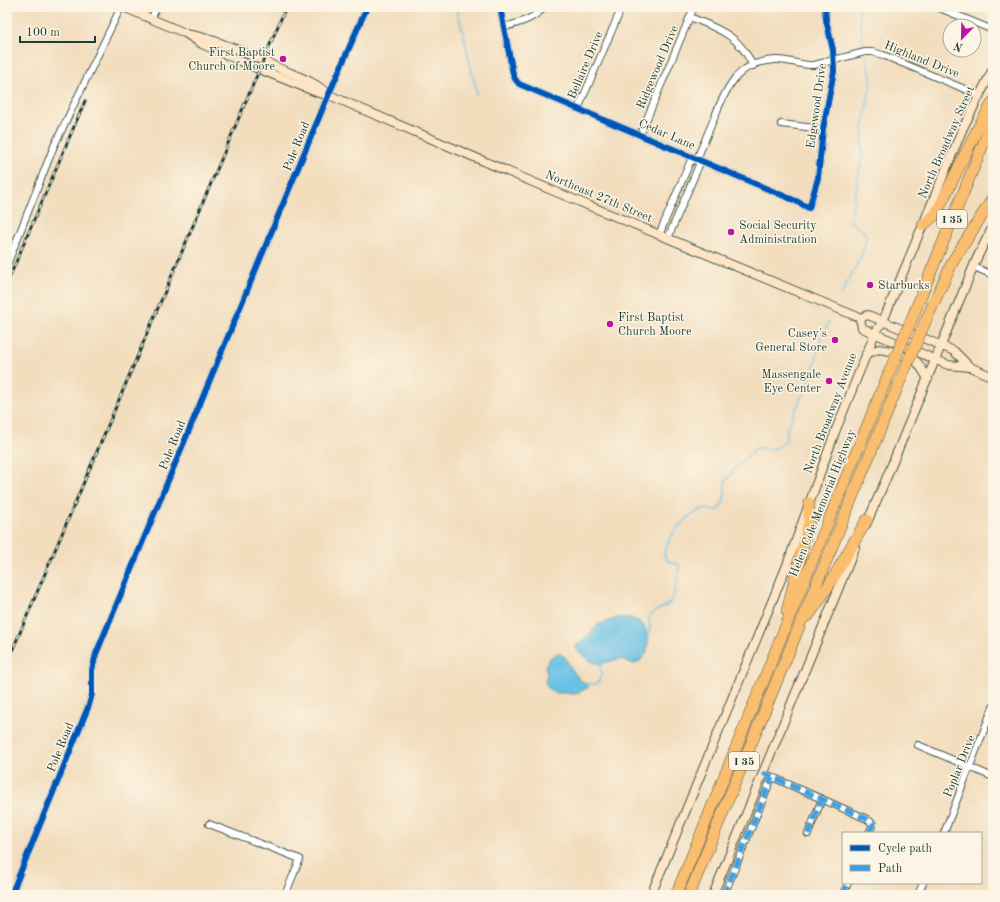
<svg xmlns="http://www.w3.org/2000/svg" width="1000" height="902" font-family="'Old Standard TT',serif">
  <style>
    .water { fill: #69c1e6; stroke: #447f8d }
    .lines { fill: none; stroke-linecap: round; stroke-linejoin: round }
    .stream { stroke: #69c1e6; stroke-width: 1.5 }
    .minor-casing { stroke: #3f5549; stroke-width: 8 }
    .secondary-casing { stroke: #3f5549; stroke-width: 10 }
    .motorway-casing { stroke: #3f5549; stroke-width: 12 }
    .minor { stroke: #fff; stroke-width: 6 }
    .secondary { stroke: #fde5c5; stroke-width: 8 }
    .motorway { stroke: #fbbd6e; stroke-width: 11 }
    .rail-casing { stroke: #1f3d34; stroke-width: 3 }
    .rail { stroke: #fcf5e5; stroke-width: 1.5; stroke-dasharray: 4.5; stroke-linecap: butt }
    .motorway-bridge-casing { stroke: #3f5549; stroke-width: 12; stroke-linecap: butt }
    .motorway-bridge { stroke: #fbbd6e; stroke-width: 11 }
    .quiet { stroke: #3c9ee2; stroke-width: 5; stroke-dasharray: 10 5; stroke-linecap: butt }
    .cycleway-casing { stroke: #fcf5e5; stroke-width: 8 }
    .cycleway { stroke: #0057b8; stroke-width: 6 }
    .poi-dot { fill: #b5179e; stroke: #fcf5e5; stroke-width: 1.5 }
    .labels { text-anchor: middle; stroke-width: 3; stroke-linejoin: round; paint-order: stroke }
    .shield { fill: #fcf5e5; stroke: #617469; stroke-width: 1 }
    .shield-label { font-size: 11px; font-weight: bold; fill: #1f3d34 }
    .poi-label { font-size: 12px; fill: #1f3d34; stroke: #fcf5e5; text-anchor: end }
    .street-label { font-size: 12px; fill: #1f3d34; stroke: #fcf5e5 }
  </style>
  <rect width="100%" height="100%" fill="#fcf5e5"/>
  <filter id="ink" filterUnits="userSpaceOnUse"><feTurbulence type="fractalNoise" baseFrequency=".025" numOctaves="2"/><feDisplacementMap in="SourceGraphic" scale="8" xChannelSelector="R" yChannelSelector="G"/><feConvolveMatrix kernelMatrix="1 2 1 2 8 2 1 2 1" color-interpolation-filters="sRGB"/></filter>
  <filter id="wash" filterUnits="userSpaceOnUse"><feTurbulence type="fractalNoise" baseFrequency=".012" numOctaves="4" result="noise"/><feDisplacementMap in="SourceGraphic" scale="16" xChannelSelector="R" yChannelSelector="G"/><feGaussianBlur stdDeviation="0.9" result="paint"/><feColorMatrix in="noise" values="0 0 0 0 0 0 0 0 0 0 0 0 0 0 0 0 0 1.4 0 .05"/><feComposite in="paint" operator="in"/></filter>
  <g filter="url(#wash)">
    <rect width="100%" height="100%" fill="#f2ddbd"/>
    <g class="water">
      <path d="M617 618C625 617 636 618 642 624 644 626 645 629 646 632 651 645 647 659 634 664L620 659 599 664 590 661 578 651 576 648 577 645 588 636 598 625Z"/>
      <path d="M558 653 565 657C569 665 573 672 579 679 582 682 586 683 589 687 584 689 578 694 573 694 571 694 569 693 567 693 554 692 552 696 545 682L547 675 545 666 550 658Z"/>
    </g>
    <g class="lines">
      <g class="stream">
        <path d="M456 7 463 32 477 94"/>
        <path d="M858 7 864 48"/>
        <path d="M841 295C846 283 870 246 865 234 862 230 855 225 850 222L862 157 863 128 871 83V75L866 56"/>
        <path d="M647 635C652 629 650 623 648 617 664 602 672 612 676 584 678 574 680 576 679 565L668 561 664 555C668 534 686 515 706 508L712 511 718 510 723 503 725 492V482L734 470 756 448 775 449 786 441 787 428 810 379 815 364 820 342 828 323"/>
        <path d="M587 684H596C601 679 604 674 600 667L603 662"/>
      </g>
    </g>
  </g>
  <g filter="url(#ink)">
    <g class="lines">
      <defs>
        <g id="minor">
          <path d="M500 7 513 74 515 79 519 84 796 201 809 208 818 178 823 129 834 71 833 50 826 20 825 7"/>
          <path d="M937 7 993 30"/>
          <path d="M690 17C719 29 739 35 753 66"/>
          <path d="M151 19 157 7"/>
          <path d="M504 27C520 23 533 19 545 7"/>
          <path d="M578 109 622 7"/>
          <path d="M781 124 823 129"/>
          <path d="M640 135 694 7"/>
          <path d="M659 235 690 162 697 159C703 145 709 130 715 116 727 86 738 62 775 60 789 59 801 66 814 65L865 52H872L883 55 979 95"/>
          <path d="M668 238 699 165 697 159"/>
          <path d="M7 265 54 146 121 7"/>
          <path d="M974 267 993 275"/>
          <path d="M918 745 993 777"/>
          <path d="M763 773 867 819 873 824 869 833"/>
          <path d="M209 824 300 859 285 895"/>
          <path d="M944 833 993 707"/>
          <path d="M808 834 822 799"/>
          <path d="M11 895 89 705 92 694V670L96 654 325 103 367 7"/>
          <path d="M724 895 772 777"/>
          <path d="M843 895 848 883"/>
          <path d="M918 895 923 883"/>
        </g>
        <g id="secondary">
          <path d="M123 7 185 33 202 44 249 65 319 93 329 95 556 192 858 317 860 318 868 315 954 351 970 367"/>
          <path d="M191 35C222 41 252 56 281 69 297 76 316 82 329 95"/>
          <path d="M860 318 862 328 948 365 970 367 993 377"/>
          <path d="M866 354 879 349 891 351 916 361 920 366 928 379"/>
          <path d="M866 525 886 479 977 258 993 226"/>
          <path d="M651 895 787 565 835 432 875 333 883 321 963 128 993 69"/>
          <path d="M713 895 855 548"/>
        </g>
        <g id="motorway">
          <path d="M923 225 936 214 977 130 993 102"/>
          <path d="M912 318 993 120"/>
          <path d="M925 322 953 261 993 198"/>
          <path d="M787 611 809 522V503"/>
          <path d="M808 616C831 586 847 552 867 520"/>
          <path d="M676 895 888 375"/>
          <path d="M689 895 900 381"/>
        </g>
      </defs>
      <use href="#minor" class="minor-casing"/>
      <use href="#secondary" class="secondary-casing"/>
      <use href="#motorway" class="motorway-casing"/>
      <use href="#minor" class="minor"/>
      <use href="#secondary" class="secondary"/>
      <use href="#motorway" class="motorway"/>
      <defs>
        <g id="rail">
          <path d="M7 283 85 101"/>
          <path d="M7 663 286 7"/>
        </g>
      </defs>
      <use href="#rail" class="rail-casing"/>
      <use href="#rail" class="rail"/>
      <defs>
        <g id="motorway-bridge">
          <path d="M888 375 912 318"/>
          <path d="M900 381 925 322"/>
        </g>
      </defs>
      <use href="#motorway-bridge" class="motorway-bridge-casing"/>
      <use href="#motorway-bridge" class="motorway-bridge"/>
      <g class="quiet">
        <path d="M763 773 867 819 873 824 869 833"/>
        <path d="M808 834 822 799"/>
        <path d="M724 895 772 777"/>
        <path d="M843 895 848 883"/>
      </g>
      <defs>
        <g id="cycleway">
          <path d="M500 7 513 74 515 79 519 84 796 201 809 208 818 178 823 129 834 71 833 50 826 20 825 7"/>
          <path d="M11 895 89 705 92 694V670L96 654 325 103 367 7"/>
        </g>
      </defs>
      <use href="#cycleway" class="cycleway-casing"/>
      <use href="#cycleway" class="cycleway"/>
    </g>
  </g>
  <g class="poi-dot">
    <circle cx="283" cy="59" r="4"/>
    <circle cx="731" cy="232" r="4"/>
    <circle cx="870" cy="285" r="4"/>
    <circle cx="610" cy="324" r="4"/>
    <circle cx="835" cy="340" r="4"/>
    <circle cx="829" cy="381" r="4"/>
  </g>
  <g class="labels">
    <g class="shield">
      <rect x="937" y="210" width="30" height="18" rx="3"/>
      <rect x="729" y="752" width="30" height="18" rx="3"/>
    </g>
    <g class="shield-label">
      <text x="952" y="223">I 35</text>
      <text x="744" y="765">I 35</text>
    </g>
    <g class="poi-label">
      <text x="275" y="56">First Baptist<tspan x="275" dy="14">Church of Moore</tspan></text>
      <text x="739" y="229" text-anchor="start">Social Security<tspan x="739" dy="14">Administration</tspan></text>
      <text x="878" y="289" text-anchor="start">Starbucks</text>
      <text x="618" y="321" text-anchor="start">First Baptist<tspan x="618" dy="14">Church Moore</tspan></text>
      <text x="827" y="337">Casey's<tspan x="827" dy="14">General Store</tspan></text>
      <text x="821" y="378">Massengale<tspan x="821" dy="14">Eye Center</tspan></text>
    </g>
    <g class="street-label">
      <text transform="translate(922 59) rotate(22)" y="4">Highland Drive</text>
      <text transform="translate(585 65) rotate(-67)" y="4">Bellaire Drive</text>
      <text transform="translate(657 67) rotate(-67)" y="4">Ridgewood Drive</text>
      <text transform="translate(816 106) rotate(-82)" y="4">Edgewood Drive</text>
      <text transform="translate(667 134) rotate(23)" y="4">Cedar Lane</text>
      <text transform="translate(946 142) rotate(-66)" y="4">North Broadway Street</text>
      <text transform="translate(296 146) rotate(-68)" y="4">Pole Road</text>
      <text transform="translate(599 196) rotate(23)" y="4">Northeast 27th Street</text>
      <text transform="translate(830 413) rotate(-69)" y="4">North Broadway Avenue</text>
      <text transform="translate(172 445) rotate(-68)" y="4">Pole Road</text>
      <text transform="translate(822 503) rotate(-68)" y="4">Helen Cole Memorial Highway</text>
      <text transform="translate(60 747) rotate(-68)" y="4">Pole Road</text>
      <text transform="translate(959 766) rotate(-68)" y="4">Poplar Drive</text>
    </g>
  </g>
  <rect width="1000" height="902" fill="none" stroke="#fcf5e5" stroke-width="24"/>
  <rect x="842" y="832" width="140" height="52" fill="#fcf5e5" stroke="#a4ab9e"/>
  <rect x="850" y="845" width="20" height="6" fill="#0057b8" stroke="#a4ab9e"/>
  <text x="878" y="852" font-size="12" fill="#1f3d34">Cycle path</text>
  <rect x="850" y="865" width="20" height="6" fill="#3c9ee2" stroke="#a4ab9e"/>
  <text x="878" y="872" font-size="12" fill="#1f3d34">Path</text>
  <g transform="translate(962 38) rotate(203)"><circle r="19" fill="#fcf5e5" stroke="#a4ab9e"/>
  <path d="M0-3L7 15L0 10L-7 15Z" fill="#b5179e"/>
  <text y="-6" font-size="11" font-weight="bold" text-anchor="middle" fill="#1f3d34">N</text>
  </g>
  <path d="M20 36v6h75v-6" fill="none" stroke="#1f3d34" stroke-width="2"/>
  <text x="26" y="36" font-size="12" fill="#1f3d34" stroke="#fcf5e5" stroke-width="3" paint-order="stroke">100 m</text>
</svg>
